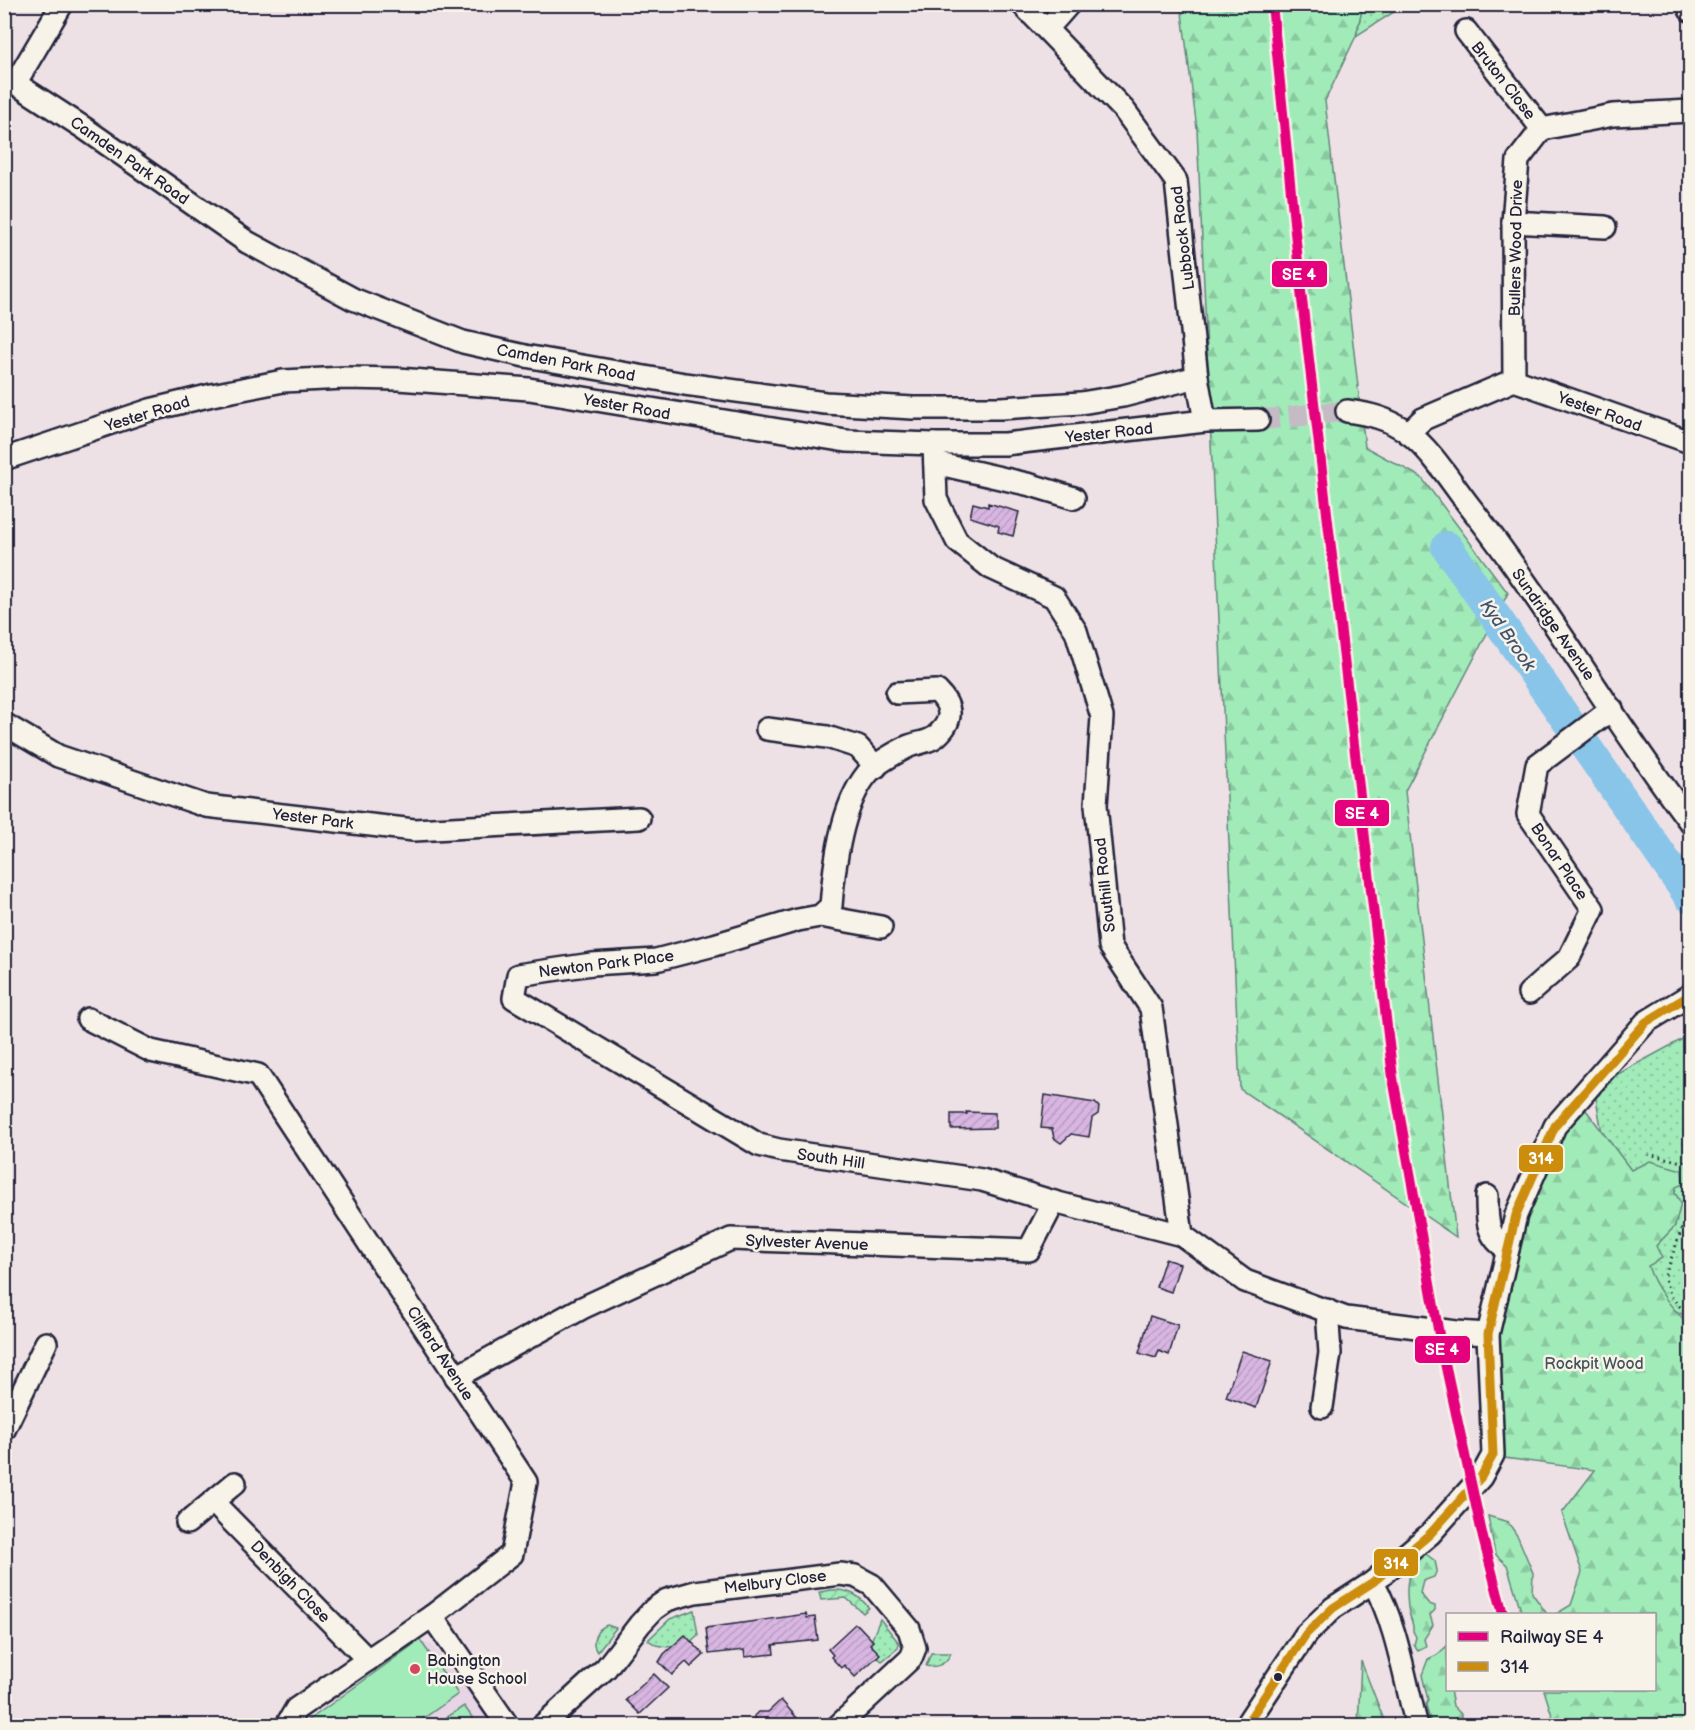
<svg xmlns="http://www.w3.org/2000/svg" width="1695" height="1730" font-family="'Balsamiq Sans',sans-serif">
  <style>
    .built { fill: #e7d4e4 }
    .grass { fill: url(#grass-dots); stroke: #62867a; stroke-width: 1.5 }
    .forest { fill: url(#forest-firs); stroke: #62867a; stroke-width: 1.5 }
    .park { fill: #a1ebb9; stroke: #62867a; stroke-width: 1.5 }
    .garden { fill: url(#garden-furrows); stroke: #62867a; stroke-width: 1.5 }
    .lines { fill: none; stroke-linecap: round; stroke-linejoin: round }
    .river { stroke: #89c5e9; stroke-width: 32 }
    .building { fill: url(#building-hatch); stroke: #22223b; stroke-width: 1.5 }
    .minor-tunnel { stroke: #c5bbc4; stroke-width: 21; stroke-dasharray: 21 10; stroke-linecap: butt }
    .minor-casing { stroke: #22223b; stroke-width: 26 }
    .path { stroke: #22223b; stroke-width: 3; stroke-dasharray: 1.5 4.5; stroke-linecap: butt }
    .minor { stroke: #f7f3e8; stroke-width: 21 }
    .bus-1-casing { stroke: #f7f3e8; stroke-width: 14 }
    .bus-1 { stroke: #cc8c0c; stroke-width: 9 }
    .rail-1-casing { stroke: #f7f3e8; stroke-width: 15 }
    .rail-1 { stroke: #e5007d; stroke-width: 10 }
    .poi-dot { fill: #d1495b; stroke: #f7f3e8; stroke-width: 2 }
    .bus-dot { fill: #22223b; stroke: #f7f3e8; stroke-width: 2 }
    .labels { text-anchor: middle; stroke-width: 5; stroke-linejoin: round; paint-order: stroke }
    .street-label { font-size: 16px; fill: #22223b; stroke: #f7f3e8 }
    .park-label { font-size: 16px; fill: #42545a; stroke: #f7f3e8 }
    .poi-label { font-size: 16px; fill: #22223b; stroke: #f7f3e8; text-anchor: start }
    .water-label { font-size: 18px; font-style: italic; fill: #41536f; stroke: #f7f3e8 }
    .line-badge { stroke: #f7f3e8; stroke-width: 2 }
    .badge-label { font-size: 16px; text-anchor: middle; font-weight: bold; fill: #fff }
  </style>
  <defs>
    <pattern id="grass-dots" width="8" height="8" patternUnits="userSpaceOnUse" patternTransform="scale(1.5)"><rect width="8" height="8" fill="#a1ebb9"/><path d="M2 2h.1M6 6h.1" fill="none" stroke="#8ac9a0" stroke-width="1.8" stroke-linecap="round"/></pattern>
    <pattern id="forest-firs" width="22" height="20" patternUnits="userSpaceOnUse" patternTransform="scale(1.5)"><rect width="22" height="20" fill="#a1ebb9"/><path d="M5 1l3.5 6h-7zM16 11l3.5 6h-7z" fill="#8ac9a0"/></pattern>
    <pattern id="garden-furrows" width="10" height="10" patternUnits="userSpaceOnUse" patternTransform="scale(1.5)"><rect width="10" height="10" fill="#a1ebb9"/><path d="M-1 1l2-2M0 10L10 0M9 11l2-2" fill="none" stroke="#8ac9a0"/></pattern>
    <pattern id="building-hatch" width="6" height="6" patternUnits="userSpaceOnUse" patternTransform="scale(1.5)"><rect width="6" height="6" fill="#d8b6e1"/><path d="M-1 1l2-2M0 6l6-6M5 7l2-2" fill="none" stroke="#b99cc2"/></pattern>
  </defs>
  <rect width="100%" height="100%" fill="#eee1e6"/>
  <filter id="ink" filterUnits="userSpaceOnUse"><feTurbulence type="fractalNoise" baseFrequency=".0167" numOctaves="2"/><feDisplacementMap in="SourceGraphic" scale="12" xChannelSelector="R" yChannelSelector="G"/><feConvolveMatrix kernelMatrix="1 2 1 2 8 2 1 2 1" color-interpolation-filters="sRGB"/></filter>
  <g filter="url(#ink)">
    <path class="built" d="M420 1640 431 1644 494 1725 302 1726Z"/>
    <g class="grass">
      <path d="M1363 5H1405L1356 36Z"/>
      <path d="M1690 1035V1318L1629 1288 1594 1087Z"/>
      <path d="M694 1610 698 1635 691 1641 667 1647 656 1645 648 1640 670 1619Z"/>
      <path d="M880 1619 899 1643 898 1648 882 1661 877 1657 879 1654 870 1644Z"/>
      <path d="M607 1625 616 1628 597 1652C590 1642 596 1629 607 1625Z"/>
      <path d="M931 1653H951C946 1664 937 1668 926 1666Z"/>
    </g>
    <g class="forest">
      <path d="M1181 5H1363L1356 36 1325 101 1365 447 1421 477 1508 593 1405 791 1456 1237 1240 1089 1197 129Z"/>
      <path d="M1586 1110 1631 1170 1650 1161 1682 1170 1683 1184 1676 1187 1675 1193 1681 1203 1675 1226 1656 1246 1662 1258 1648 1266C1655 1288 1673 1310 1690 1325V1725H1555L1544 1690H1654V1614H1556L1571 1605 1582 1572 1562 1513 1595 1470 1504 1458 1497 1334 1528 1216 1564 1133Z"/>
      <path d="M1488 1516 1508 1522 1518 1537 1533 1573 1532 1593 1547 1614H1522L1507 1565 1495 1554Z"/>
      <path d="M1426 1554 1435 1561 1437 1570 1434 1577 1423 1581 1420 1593 1429 1604 1435 1606V1610L1430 1615 1433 1625 1424 1639 1426 1646 1418 1650 1414 1645 1416 1637 1413 1631C1414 1622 1409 1617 1408 1608 1407 1597 1405 1579 1412 1571L1411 1566 1418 1563 1417 1559Z"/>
      <path d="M1447 1646 1448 1690H1450L1453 1706 1461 1714V1725H1431L1426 1705 1428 1700 1422 1675 1428 1659 1437 1655Z"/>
      <path d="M1361 1661 1386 1725H1358Z"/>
    </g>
    <g class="park">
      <path d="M420 1640 458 1694 414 1725H302Z"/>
      <path d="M464 1706 478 1725H435Z"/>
    </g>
    <path class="garden" d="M832 1590C848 1589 859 1595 869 1608L863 1613 846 1598 821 1600 819 1592Z"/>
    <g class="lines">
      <g class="river">
        <path d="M1447 547 1569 723"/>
        <path d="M1586 747 1690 897"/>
      </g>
    </g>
    <g class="building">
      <path d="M973 503 988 507V503L1019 512 1013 536 998 532 999 526 970 517Z"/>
      <path d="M1045 1095 1095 1103 1099 1107 1098 1114 1092 1118 1089 1137 1071 1134 1061 1143 1054 1138 1052 1129 1041 1128Z"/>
      <path d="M966 1112 995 1113V1128L951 1129V1114H967Z"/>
      <path d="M1165 1259 1180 1264 1171 1292 1156 1287Z"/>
      <path d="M1150 1316 1178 1325 1169 1355 1159 1351 1156 1358 1139 1353Z"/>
      <path d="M1242 1351 1272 1361 1256 1408 1226 1397Z"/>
      <path d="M806 1614 807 1618 815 1617 818 1640 773 1645 774 1654 745 1657 744 1650 709 1654 706 1628Z"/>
      <path d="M855 1624 858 1625 873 1641 870 1644 880 1654 855 1677 844 1665 841 1668 831 1657 833 1655 828 1649Z"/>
      <path d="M685 1635 704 1655 691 1667 686 1662 672 1675 659 1662 664 1654Z"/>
      <path d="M654 1674 668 1688 640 1714 626 1700Z"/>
      <path d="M781 1700 797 1718 789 1725H754V1716L758 1712H768Z"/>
    </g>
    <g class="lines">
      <path class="minor-tunnel" d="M1258 420 1347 411"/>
      <defs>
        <g id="minor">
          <path d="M1022 4 1124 110 1176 181 1197 377 1205 421"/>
          <path d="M1688 4 1690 10"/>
          <path d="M1047 29 1069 4"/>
          <path d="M1466 31 1542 129"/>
          <path d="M4 76 84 128 247 242 353 299 463 342 525 356 685 384 825 403 913 408H1001L1081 403 1123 396 1197 377"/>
          <path d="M16 82 62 4"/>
          <path d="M1513 222 1605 227"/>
          <path d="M1514 380 1513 222 1518 160 1542 129 1613 115 1690 111"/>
          <path d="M1347 411C1369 414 1388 418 1407 432 1431 449 1452 484 1471 508 1550 609 1613 721 1690 822"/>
          <path d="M1408 433 1423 419 1514 380 1690 442"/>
          <path d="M934 444 936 499 957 541 991 568 1054 597 1076 631 1102 717 1096 805 1110 946 1151 1008 1182 1235 1245 1281 1346 1318 1456 1332 1488 1334"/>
          <path d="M4 459 150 410 212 395 283 381 345 378 398 379 529 389 846 441 934 444H1005L1205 421 1258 420"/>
          <path d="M935 463 1031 485 1074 498"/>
          <path d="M897 693 937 691C953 707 954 721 935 737 928 742 917 743 909 746 895 753 876 763 867 774 841 806 834 866 831 906L820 916 798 920 714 945 656 960 592 964 518 975 514 998 759 1145 779 1150 982 1180 1054 1202 1182 1235"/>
          <path d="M4 724 58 756 206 806 414 830 639 818"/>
          <path d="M767 729 827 737 858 747 876 767"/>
          <path d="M820 916 881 927"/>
          <path d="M1529 993 1569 958 1593 909 1528 814 1537 765 1612 709"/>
          <path d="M88 1019 151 1051 258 1075 526 1482 512 1554 432 1616 296 1709 286 1726"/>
          <path d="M1487 1196C1487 1218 1486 1238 1508 1249"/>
          <path d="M456 1377 582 1308 731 1239 1029 1250 1054 1202"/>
          <path d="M1322 1407 1330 1353 1327 1310"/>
          <path d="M4 1430 46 1343"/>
          <path d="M213 1502 368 1660"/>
          <path d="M187 1523 235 1483"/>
          <path d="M1373 1582C1397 1625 1404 1678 1417 1726"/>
          <path d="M432 1616 508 1726"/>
          <path d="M542 1726 606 1668 640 1624 654 1609 667 1600 695 1592 840 1574 855 1576 872 1585 909 1629 915 1648 911 1658 838 1726"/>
          <path d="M1245 1726 1306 1634 1333 1608 1373 1582 1430 1534 1481 1477 1493 1455 1488 1334 1516 1215 1555 1126 1646 1022 1690 995"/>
        </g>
      </defs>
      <use href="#minor" class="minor-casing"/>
      <g class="path">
        <path d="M1648 1154 1690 1164"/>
        <path d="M1690 1206 1665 1276C1667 1294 1676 1305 1690 1315"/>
      </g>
      <use href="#minor" class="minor"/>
      <defs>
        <path id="bus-1" d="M1245 1726 1306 1634 1333 1608 1373 1582 1430 1534 1481 1477 1493 1455 1488 1334 1516 1215 1555 1126 1646 1022 1690 995"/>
      </defs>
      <use href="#bus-1" class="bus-1-casing"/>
      <use href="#bus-1" class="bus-1"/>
      <defs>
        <path id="rail-1" d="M1272 4 1301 291 1393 1078 1440 1340 1483 1538 1503 1614"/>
      </defs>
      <use href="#rail-1" class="rail-1-casing"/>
      <use href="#rail-1" class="rail-1"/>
    </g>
  </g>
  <circle class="poi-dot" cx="415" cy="1669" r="6"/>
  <circle class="bus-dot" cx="1278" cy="1677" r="5"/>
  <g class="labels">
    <g class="street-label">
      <text transform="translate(1504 80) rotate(52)" y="6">Bruton Close</text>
      <text transform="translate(130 160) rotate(35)" y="6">Camden Park Road</text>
      <text transform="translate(1182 238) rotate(-97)" y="6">Lubbock Road</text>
      <text transform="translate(1515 248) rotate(-89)" y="6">Bullers Wood Drive</text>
      <text transform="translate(566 362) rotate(11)" y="6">Camden Park Road</text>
      <text transform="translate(627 406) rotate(10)" y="6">Yester Road</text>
      <text transform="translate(1600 411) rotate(20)" y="6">Yester Road</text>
      <text transform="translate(147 413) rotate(-17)" y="6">Yester Road</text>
      <text transform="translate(1109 432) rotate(-6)" y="6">Yester Road</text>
      <text transform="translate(1554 624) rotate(55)" y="6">Sundridge Avenue</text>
      <text transform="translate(313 818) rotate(7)" y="6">Yester Park</text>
      <text transform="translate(1560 861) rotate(56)" y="6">Bonar Place</text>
      <text transform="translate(1104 885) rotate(-96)" y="6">Southill Road</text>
      <text transform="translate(606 963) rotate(-7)" y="6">Newton Park Place</text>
      <text transform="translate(831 1158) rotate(8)" y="6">South Hill</text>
      <text transform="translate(807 1242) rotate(2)" y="6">Sylvester Avenue</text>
      <text transform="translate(441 1353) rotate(57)" y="6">Clifford Avenue</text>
      <text transform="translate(291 1581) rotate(46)" y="6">Denbigh Close</text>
      <text transform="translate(775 1581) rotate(-7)" y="6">Melbury Close</text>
    </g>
    <g class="park-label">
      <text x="1594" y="1369">Rockpit Wood</text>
    </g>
    <g class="poi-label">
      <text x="427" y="1666">Babington<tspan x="427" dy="18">House School</tspan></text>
    </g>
    <g class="water-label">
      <text transform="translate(1508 635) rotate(55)" y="6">Kyd Brook</text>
    </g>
  </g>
  <g class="line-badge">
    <rect x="1271" y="260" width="57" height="28" rx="6" fill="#e5007d"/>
    <rect x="1334" y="799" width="56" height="28" rx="6" fill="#e5007d"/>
    <rect x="1518" y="1144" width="46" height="29" rx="6" fill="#cc8c0c"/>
    <rect x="1414" y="1335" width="57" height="29" rx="6" fill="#e5007d"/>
    <rect x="1373" y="1548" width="46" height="29" rx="6" fill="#cc8c0c"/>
  </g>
  <g class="badge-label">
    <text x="1299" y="280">SE 4</text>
    <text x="1362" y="819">SE 4</text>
    <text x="1541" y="1164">314</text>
    <text x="1442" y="1355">SE 4</text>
    <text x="1396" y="1569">314</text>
  </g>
  <rect width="1695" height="1730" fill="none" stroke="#f7f3e8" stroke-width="24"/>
  <rect x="12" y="12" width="1671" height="1706" fill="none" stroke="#22223b" stroke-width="2" filter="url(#ink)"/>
  <rect x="1446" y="1613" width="210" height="78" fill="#f7f3e8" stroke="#a29fa3" stroke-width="1.5"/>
  <rect x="1458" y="1632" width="30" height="9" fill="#e5007d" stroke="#a29fa3" stroke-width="1.5"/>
  <text x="1500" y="1643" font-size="18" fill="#22223b">Railway SE 4</text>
  <rect x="1458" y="1662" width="30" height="9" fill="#cc8c0c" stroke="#a29fa3" stroke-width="1.5"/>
  <text x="1500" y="1673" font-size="18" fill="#22223b">314</text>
</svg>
